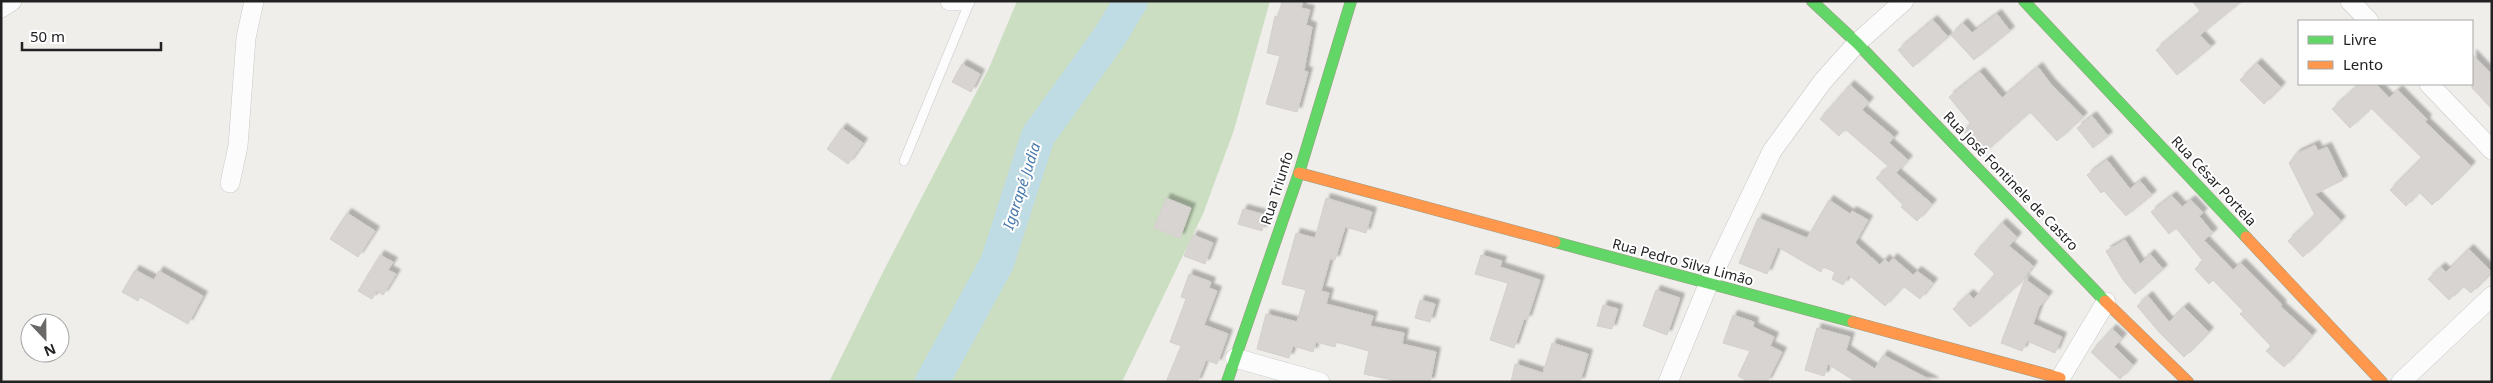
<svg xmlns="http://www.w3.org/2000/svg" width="2493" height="383" font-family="'Noto Sans',sans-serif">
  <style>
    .forest { fill: #cbdec1 }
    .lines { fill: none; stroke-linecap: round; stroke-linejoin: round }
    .river { stroke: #bfdbe3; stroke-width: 34 }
    .building { fill: #d7d4d2; stroke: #d3d0cc; filter: url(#shadow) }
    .lane-casing { stroke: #c9c8c7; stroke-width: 10 }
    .street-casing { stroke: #c9c8c7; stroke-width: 20 }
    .fast-casing { stroke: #999a82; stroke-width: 12 }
    .slow-casing { stroke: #999a82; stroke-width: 12 }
    .lane { stroke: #fdfcfc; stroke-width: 9 }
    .street { stroke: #fdfcfc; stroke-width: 19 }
    .fast { stroke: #63d668; stroke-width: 11 }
    .slow { stroke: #ff974d; stroke-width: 11 }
    .labels { text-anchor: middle; stroke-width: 4; stroke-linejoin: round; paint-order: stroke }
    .street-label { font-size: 14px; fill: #222; stroke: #fff }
    .water-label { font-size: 15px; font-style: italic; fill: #4a7aab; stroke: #fff }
  </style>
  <defs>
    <filter id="shadow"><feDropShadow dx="4.5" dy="-4.5" stdDeviation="1" flood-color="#0004"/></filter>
  </defs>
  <rect width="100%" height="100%" fill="#f0eeeb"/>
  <path class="forest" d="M1017 1H1270L1234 130 1203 214 1122 382H829L885 268 989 68Z"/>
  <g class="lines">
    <path class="river" d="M932 382 997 263 1038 136 1110 36 1131 1"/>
  </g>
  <g class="building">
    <path d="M1282 1H1303L1301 8 1310 10 1306 25 1312 27 1304 71 1308 72 1297 112 1266 104 1280 56 1267 53 1275 16 1278 17Z"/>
    <path d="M2192 1H2242L2200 35 2211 47 2177 75 2156 50 2201 12Z"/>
    <path d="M1997 14 2010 31 1974 60 1951 35 1963 23 1972 33Z"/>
    <path d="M1933 20 1948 37 1913 67 1898 50Z"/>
    <path d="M2472 54 2492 75V109L2472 88Z"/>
    <path d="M2257 63 2281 87 2264 104 2240 80Z"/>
    <path d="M962 64 980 74 971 92 952 82Z"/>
    <path d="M2038 67 2050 83 2083 117 2057 141 2030 112 1984 153 1963 131 1971 124 1949 97 1980 72 2002 98Z"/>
    <path d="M2360 84H2376L2389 98 2398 90 2427 119 2425 122 2471 166 2432 205 2419 192 2406 206 2390 190 2422 158 2371 108 2350 128 2332 109Z"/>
    <path d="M1850 85 1869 102 1862 110 1894 137 1889 143 1908 160 1896 173 1932 204 1917 221 1901 207 1903 205 1876 178 1889 167 1845 129 1839 136 1820 119Z"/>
    <path d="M2092 116 2108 136 2093 148 2077 128Z"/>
    <path d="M842 128 863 143 848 164 827 149Z"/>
    <path d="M2315 145 2318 151 2327 147 2343 180 2315 194 2341 221 2303 257 2288 241 2315 215 2289 163 2296 154Z"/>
    <path d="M2107 160 2130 189 2140 181 2152 195 2126 216 2104 191 2101 193 2087 175Z"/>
    <path d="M2172 196 2182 207 2191 200 2203 213 2199 216 2213 233 2204 240 2233 270 2241 263 2282 305 2280 306 2312 335 2284 367 2266 351 2271 346 2240 314 2243 311 2213 280 2209 284 2195 269 2203 261 2176 228 2169 234 2151 212Z"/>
    <path d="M1166 198 1191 208 1180 238 1154 228Z"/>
    <path d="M1326 198 1372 212 1366 233 1345 227 1335 260 1330 259 1321 291 1329 293 1326 304 1373 316 1370 326 1404 333 1402 344 1436 352 1430 382H1401L1364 374 1369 351 1336 342 1335 347 1316 342 1313 352 1293 346 1289 358 1257 349 1266 314 1297 322 1306 290 1282 284 1296 233 1315 238Z"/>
    <path d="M1829 200 1850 214 1852 211 1868 220 1855 243 1880 265 1885 259 1889 263 1893 258 1913 275 1917 271 1933 283 1920 299 1903 286 1885 306 1849 275 1843 285 1832 279 1835 272 1823 267 1821 272 1778 247 1767 274 1739 263 1758 218 1807 238Z"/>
    <path d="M1243 209 1266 215 1262 231 1238 224Z"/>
    <path d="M347 213 375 231 358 257 330 239Z"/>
    <path d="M2002 223 2017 237 2009 246 2033 266 2020 283 1970 327 1953 309 1969 294 1974 299 1995 274 1974 254Z"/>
    <path d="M1193 235 1213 243 1205 264 1184 256Z"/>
    <path d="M2125 240 2140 264 2150 254 2163 269 2135 294 2123 280 2106 251Z"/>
    <path d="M2469 249 2492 272 2471 293 2463 286 2449 300 2428 279 2441 267 2446 272Z"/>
    <path d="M380 255 393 262 388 270 396 274 383 295 377 291 372 299 358 291Z"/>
    <path d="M1481 255 1502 261 1500 267 1540 280 1527 320 1524 319 1514 348 1490 340 1508 283 1475 274Z"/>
    <path d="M135 270 154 280 159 271 203 296 188 324 140 297 138 301 122 292Z"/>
    <path d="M1189 274 1211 282 1209 288 1217 291 1204 325 1228 334 1217 364 1206 360 1197 382H1166L1181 346 1170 342 1186 299 1181 297Z"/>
    <path d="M2025 279 2048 296 2039 307 2033 324 2062 337 2055 353 2027 341 2022 351 2001 343Z"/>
    <path d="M1656 290 1680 298 1667 335 1643 326Z"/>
    <path d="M2148 296 2169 322 2184 307 2209 332 2184 357 2159 332 2137 306Z"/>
    <path d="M1420 300 1435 304 1430 322 1415 318Z"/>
    <path d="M1603 305 1618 309 1612 329 1597 326Z"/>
    <path d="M1733 315 1754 322 1753 327 1774 337 1770 346 1782 352 1767 382H1749L1738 376 1750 351 1723 343Z"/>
    <path d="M1817 328 1850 337 1846 350 1875 369 1883 355 1934 382H1856L1828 364 1824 376 1805 370Z"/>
    <path d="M2112 329 2122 338 2114 347 2133 365 2120 379 2091 352Z"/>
    <path d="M1552 343 1588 354 1580 382H1511L1515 364 1543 373Z"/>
  </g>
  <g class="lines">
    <defs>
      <path id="lane" d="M904 161 970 1"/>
      <g id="street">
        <path d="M950 1H965"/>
        <path d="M2350 1 2369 21"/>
        <path d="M1 8 12 1"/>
        <path d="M2429 84 2492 150"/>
        <path d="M230 183 238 146 246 38 254 1"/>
        <path d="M1235 358 1320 382"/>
        <path d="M1668 382 1708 285 1772 151 1823 81 1857 43 1904 1"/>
        <path d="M2058 382 2106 302"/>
        <path d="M2401 382 2492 296"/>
      </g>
      <g id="fast">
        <path d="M1812 1 1857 43 2105 301"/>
        <path d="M2024 1 2246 237"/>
        <path d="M1555 242 1853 322"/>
        <path d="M1227 382 1299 173 1351 1"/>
      </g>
      <g id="slow">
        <path d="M1299 173 1555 242"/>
        <path d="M2246 237 2382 382"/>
        <path d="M2105 301 2188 382"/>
        <path d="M1853 322 2060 378"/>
      </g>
    </defs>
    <use href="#lane" class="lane-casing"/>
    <use href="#street" class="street-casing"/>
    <use href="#fast" class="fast-casing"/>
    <use href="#slow" class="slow-casing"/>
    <use href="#lane" class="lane"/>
    <use href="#street" class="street"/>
    <use href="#fast" class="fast"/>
    <use href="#slow" class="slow"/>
  </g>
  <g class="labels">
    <g class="street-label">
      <text transform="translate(2011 181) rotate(46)" y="5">Rua José Fontinele de Castro</text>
      <text transform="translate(2214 181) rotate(47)" y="5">Rua César Portela</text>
      <text transform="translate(1277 188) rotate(-72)" y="5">Rua Triunfo</text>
      <text transform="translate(1683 262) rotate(15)" y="5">Rua Pedro Silva Limão</text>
    </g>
    <g class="water-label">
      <text transform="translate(1022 186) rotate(-72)" y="5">Igarapé Judia</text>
    </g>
  </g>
  <rect width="2493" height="383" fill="none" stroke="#222222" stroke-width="5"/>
  <rect x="2298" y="20" width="175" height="65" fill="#ffffff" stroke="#a7a7a7"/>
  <rect x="2308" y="36" width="25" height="8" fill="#63d668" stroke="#a7a7a7"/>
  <text x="2343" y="45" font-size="15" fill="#222222">Livre</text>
  <rect x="2308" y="61" width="25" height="8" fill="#ff974d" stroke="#a7a7a7"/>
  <text x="2343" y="70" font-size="15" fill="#222222">Lento</text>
  <g transform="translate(45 338) rotate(158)"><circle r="24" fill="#ffffff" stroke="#a7a7a7"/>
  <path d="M0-4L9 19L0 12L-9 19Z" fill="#6a6968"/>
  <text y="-8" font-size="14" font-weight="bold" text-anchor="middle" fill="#222222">N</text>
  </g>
  <path d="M22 42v8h139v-8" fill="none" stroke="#222222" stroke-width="2.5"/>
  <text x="30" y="42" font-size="15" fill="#222222" stroke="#ffffff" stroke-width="4" paint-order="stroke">50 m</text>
</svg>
